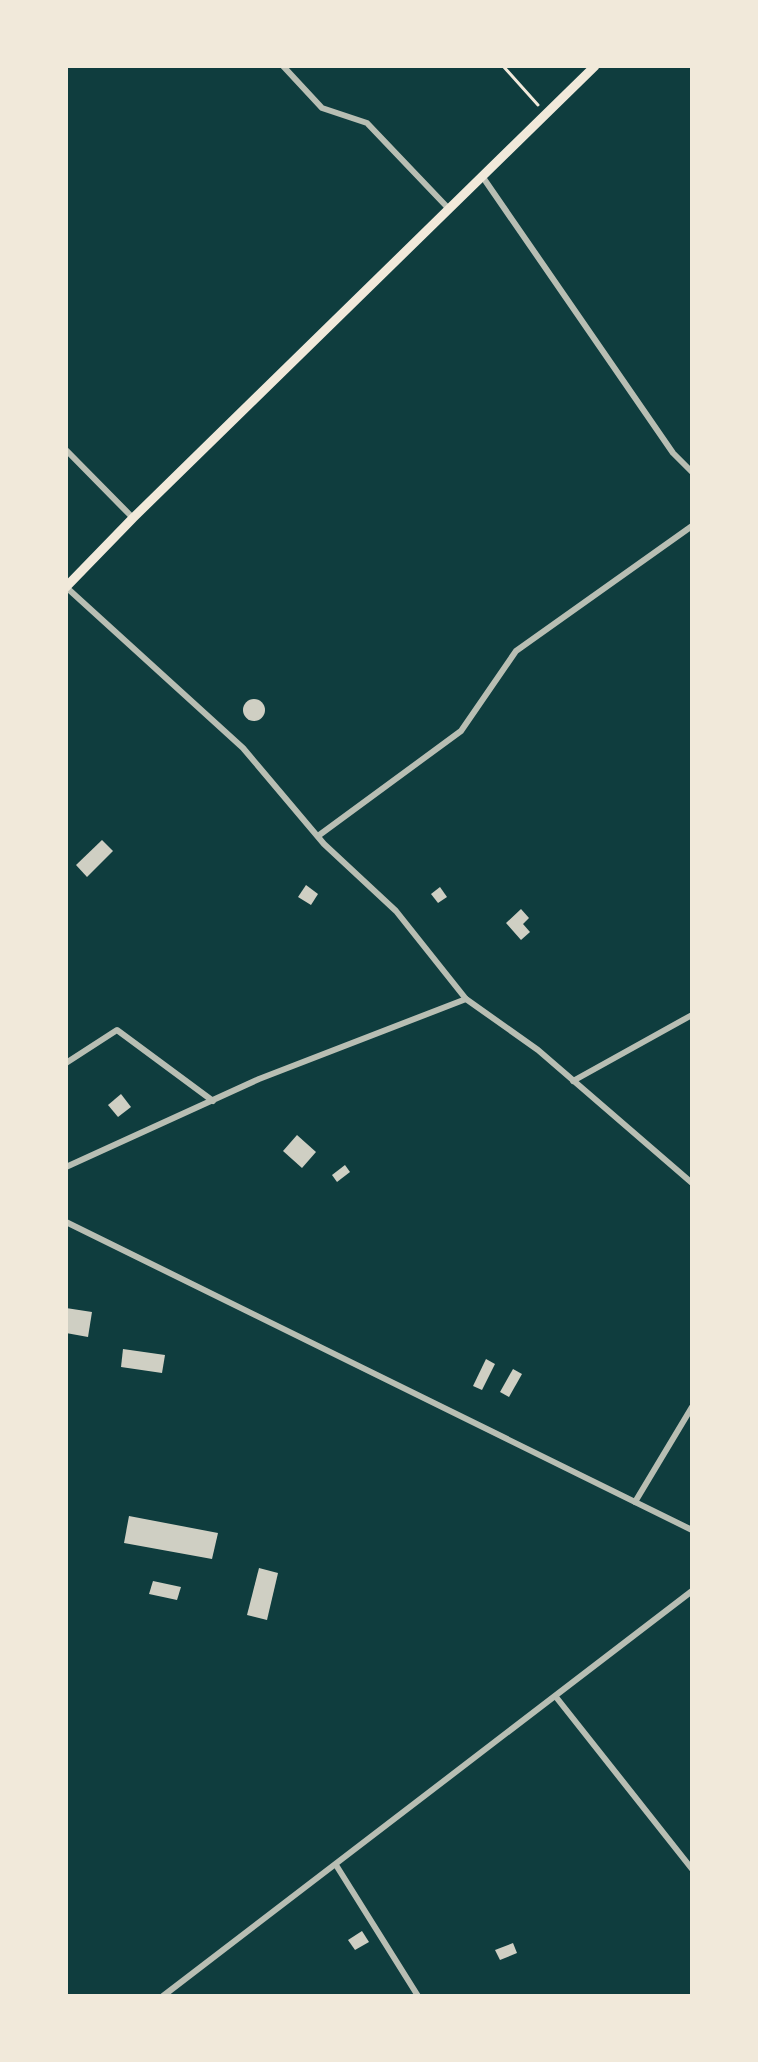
<svg xmlns="http://www.w3.org/2000/svg" width="758" height="2062" font-family="Raleway,sans-serif">
  <style>
    .building { fill: #cfcfc3 }
    .lines { fill: none; stroke-linecap: round; stroke-linejoin: round }
    .path { stroke: #f1e9da; stroke-width: 3 }
    .minor { stroke: #b8beb3; stroke-width: 6 }
    .secondary { stroke: #f1e9da; stroke-width: 9 }
  </style>
  <rect width="100%" height="100%" fill="#0f3d3e"/>
  <g class="building">
    <circle cx="254" cy="710" r="11"/>
    <path d="M102 840 113 851 87 877 76 865Z"/>
    <path d="M306 885 318 894 311 905 298 897Z"/>
    <path d="M440 887 447 897 438 903 431 894Z"/>
    <path d="M521 909 529 918 523 924 530 932 521 940 506 923Z"/>
    <path d="M121 1094 131 1107 118 1117 108 1105Z"/>
    <path d="M297 1135 316 1152 302 1168 283 1151Z"/>
    <path d="M345 1165 350 1172 337 1182 332 1175Z"/>
    <path d="M66 1308 92 1312 88 1337 66 1333Z"/>
    <path d="M123 1349 165 1355 162 1373 121 1367Z"/>
    <path d="M486 1359 495 1364 482 1390 473 1386Z"/>
    <path d="M513 1369 522 1374 509 1397 500 1392Z"/>
    <path d="M129 1516 218 1533 212 1559 124 1543Z"/>
    <path d="M259 1568 278 1573 267 1620 247 1615Z"/>
    <path d="M153 1581 181 1587 177 1600 149 1594Z"/>
    <path d="M362 1931 369 1942 355 1950 348 1940Z"/>
    <path d="M513 1943 517 1953 500 1960 495 1950Z"/>
  </g>
  <g class="lines">
    <path class="path" d="M503 66 538 105"/>
    <g class="minor">
      <path d="M283 66 322 108 367 123 449 209"/>
      <path d="M482 176 673 453 692 472"/>
      <path d="M66 450 133 518"/>
      <path d="M66 587 243 748 324 844 396 911 466 999"/>
      <path d="M318 836 461 731 516 651 692 526"/>
      <path d="M66 1063 117 1030 213 1101"/>
      <path d="M573 1081 692 1015"/>
      <path d="M66 1167 259 1079 466 999 538 1050 692 1183"/>
      <path d="M66 1222 692 1530"/>
      <path d="M635 1502 692 1407"/>
      <path d="M556 1697 692 1869"/>
      <path d="M336 1865 418 1996"/>
      <path d="M163 1996 692 1591"/>
    </g>
    <path class="secondary" d="M66 587 133 518 595 66"/>
  </g>
  <rect width="758" height="2062" fill="none" stroke="#f1e9da" stroke-width="136"/>
</svg>
